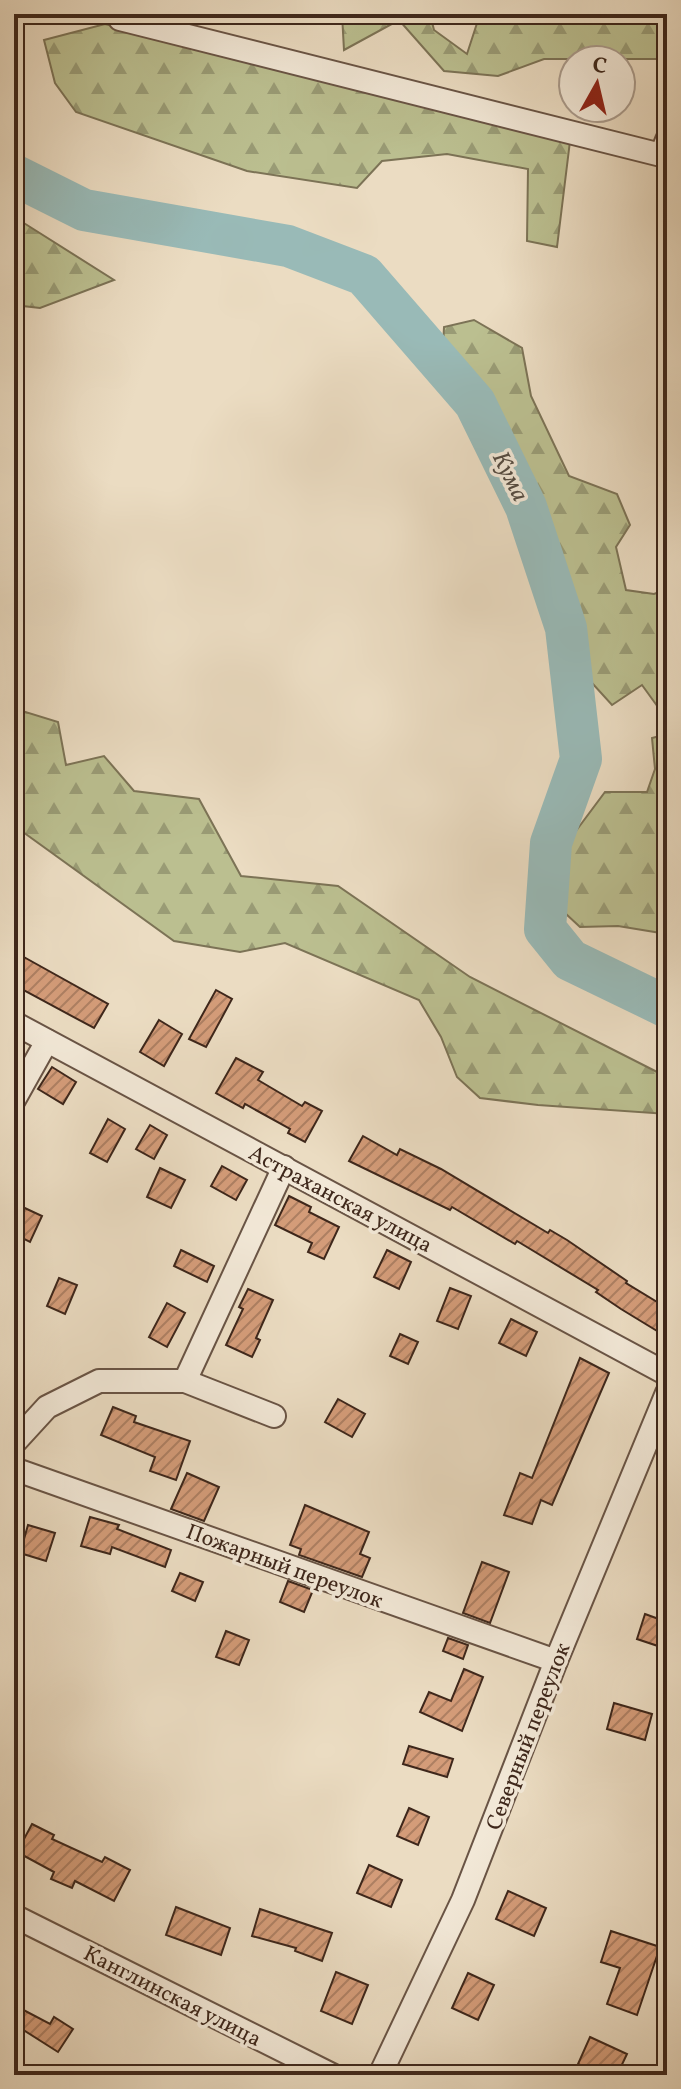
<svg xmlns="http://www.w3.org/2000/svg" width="681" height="2089" font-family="Vollkorn,serif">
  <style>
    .forest { fill: url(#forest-firs); stroke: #7c7356; stroke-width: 2 }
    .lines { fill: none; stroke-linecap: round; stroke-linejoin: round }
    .river { stroke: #99bab7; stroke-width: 42 }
    .building { fill: url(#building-hatch); stroke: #3e271b; stroke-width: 2 }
    .minor-casing { stroke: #695445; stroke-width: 26 }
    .minor { stroke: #f2e8d7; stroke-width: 22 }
    .labels { text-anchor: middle; stroke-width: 7; stroke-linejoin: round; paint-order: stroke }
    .street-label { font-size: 22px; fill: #3e271b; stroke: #f2e8d7 }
    .water-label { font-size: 24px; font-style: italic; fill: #554c42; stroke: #f2e8d7 }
  </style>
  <defs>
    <pattern id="forest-firs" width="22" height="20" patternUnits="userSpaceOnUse" patternTransform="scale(2)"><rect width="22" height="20" fill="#bbbf90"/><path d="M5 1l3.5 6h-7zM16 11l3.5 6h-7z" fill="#999b75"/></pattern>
    <pattern id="building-hatch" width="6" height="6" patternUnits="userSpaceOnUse" patternTransform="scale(2)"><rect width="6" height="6" fill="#d49c79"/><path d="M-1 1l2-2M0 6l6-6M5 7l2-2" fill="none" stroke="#ad7f62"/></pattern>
  </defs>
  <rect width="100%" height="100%" fill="#ebdcc2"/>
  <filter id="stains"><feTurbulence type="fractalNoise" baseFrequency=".0025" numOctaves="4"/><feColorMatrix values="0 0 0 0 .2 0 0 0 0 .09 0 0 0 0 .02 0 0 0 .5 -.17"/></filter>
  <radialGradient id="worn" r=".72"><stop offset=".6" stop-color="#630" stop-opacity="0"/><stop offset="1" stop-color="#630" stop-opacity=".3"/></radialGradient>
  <g class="forest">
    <path d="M342 14H430L434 30 467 54 480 14H666L667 59H544L498 76 444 71 399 20 344 50Z"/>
    <path d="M105 24 570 141 557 247 527 241 528 169 447 154 382 161 357 188 247 171 76 112 55 83 44 40Z"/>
    <path d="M14 217 27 225 114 280 40 308 14 305Z"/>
    <path d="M474 320 522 348 531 396 569 476 617 494 630 525 616 547 626 590 654 594 667 589V714H663L642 685 612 705 592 683 580 630 542 502 497 407 443 348 444 327Z"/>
    <path d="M14 699 22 711 58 722 66 765 104 756 134 791 199 799 241 876 338 886 470 977 665 1076 667 1114 538 1105 480 1098 457 1077 441 1037 419 1000 285 943 240 952 174 941 23 832 14 822Z"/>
    <path d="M667 734V934L618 926 580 927 565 913 564 847 605 792H647L655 769 652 738Z"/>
  </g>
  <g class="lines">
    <path class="river" d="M14 175 84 210 288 246 364 275 475 403 526 507 566 628 581 759 551 843 545 929 570 960 667 1007"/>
  </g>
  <g class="building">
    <path d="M22 956 108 1004 94 1028 14 985V974Z"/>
    <path d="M216 990 232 999 206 1047 189 1039Z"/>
    <path d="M159 1020 182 1034 164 1066 140 1052Z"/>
    <path d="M236 1058 263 1072 258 1080 302 1106 305 1102 322 1111 305 1142 288 1133 290 1129 245 1104 243 1108 216 1093Z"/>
    <path d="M52 1067 76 1082 63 1104 38 1089Z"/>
    <path d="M108 1119 125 1129 107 1162 90 1153Z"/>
    <path d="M150 1125 167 1135 154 1159 136 1149Z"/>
    <path d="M363 1136 397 1155 400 1149 441 1169 548 1233 550 1230 567 1240 627 1281 626 1283 667 1308V1337L621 1309 596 1292 598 1290 517 1241 515 1244 452 1207 450 1210 349 1161Z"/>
    <path d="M222 1166 247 1180 236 1200 211 1186Z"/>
    <path d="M160 1168 185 1180 171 1208 147 1197Z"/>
    <path d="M289 1196 311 1207 309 1212 339 1227 324 1259 308 1252 312 1243 275 1225Z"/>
    <path d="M14 1203 42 1216 30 1242 14 1234Z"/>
    <path d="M181 1250 214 1266 207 1282 174 1266Z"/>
    <path d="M387 1250 411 1262 399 1289 374 1277Z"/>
    <path d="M59 1278 77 1285 65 1314 47 1306Z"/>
    <path d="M450 1288 471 1296 458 1329 437 1321Z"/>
    <path d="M248 1289 273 1300 256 1338 260 1340 252 1357 226 1345 243 1309 239 1307Z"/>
    <path d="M167 1303 185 1313 167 1347 149 1337Z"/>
    <path d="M511 1319 537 1332 526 1356 499 1343Z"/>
    <path d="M400 1334 418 1342 408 1364 390 1356Z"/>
    <path d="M580 1358 609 1373 552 1505 541 1500 532 1524 504 1515 520 1473 532 1478Z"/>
    <path d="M338 1399 365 1414 352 1437 325 1422Z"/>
    <path d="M113 1407 136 1416 134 1422 190 1441 176 1480 150 1471 155 1457 101 1435Z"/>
    <path d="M187 1473 219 1487 204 1521 171 1509Z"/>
    <path d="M305 1505 369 1532 360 1554 370 1558 362 1577 299 1555 301 1549 290 1545Z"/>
    <path d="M90 1517 119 1525 117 1529 171 1550 165 1567 112 1547 110 1554 81 1546Z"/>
    <path d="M28 1525 55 1533 46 1561 20 1553Z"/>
    <path d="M482 1562 509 1572 490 1623 463 1613Z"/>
    <path d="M180 1573 203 1582 195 1601 172 1591Z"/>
    <path d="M288 1581 313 1590 304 1612 280 1602Z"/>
    <path d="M645 1614 667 1622V1649L637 1639Z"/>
    <path d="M226 1631 249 1640 239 1665 216 1657Z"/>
    <path d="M448 1638 468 1645 463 1659 443 1651Z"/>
    <path d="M464 1669 483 1677 462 1731 420 1712 429 1692 451 1701Z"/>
    <path d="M614 1703 652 1714 645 1740 607 1729Z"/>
    <path d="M409 1746 453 1759 447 1777 403 1764Z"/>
    <path d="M409 1808 429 1817 418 1845 397 1836Z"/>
    <path d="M32 1824 54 1835 52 1839 102 1862 105 1857 130 1870 114 1901 75 1881 72 1888 51 1879 54 1872 17 1852Z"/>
    <path d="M369 1865 402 1880 391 1907 357 1893Z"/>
    <path d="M508 1891 546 1908 534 1936 496 1919Z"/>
    <path d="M176 1907 230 1928 221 1955 166 1935Z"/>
    <path d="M260 1909 332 1933 322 1961 295 1951 296 1948 252 1936Z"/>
    <path d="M611 1931 660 1947 637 2015 607 2004 620 1968 601 1962Z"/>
    <path d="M336 1972 368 1985 352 2024 321 2011Z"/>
    <path d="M468 1973 494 1985 478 2020 452 2008Z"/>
    <path d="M14 2005 50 2024 54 2017 73 2029 58 2052 14 2024Z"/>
    <path d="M590 2037 627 2054 617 2075H602L578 2064Z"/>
  </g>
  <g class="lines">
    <defs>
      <g id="minor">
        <path d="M120 19 661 155 667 140"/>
        <path d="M14 1023 667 1374"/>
        <path d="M14 1100 47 1041"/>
        <path d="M185 1381 274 1416"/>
        <path d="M14 1443 47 1407 99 1381H185L284 1167"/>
        <path d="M14 1469 556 1661"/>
        <path d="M14 1916 332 2075"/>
        <path d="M380 2075 463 1900 556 1661 667 1393"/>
      </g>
    </defs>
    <use href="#minor" class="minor-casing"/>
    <use href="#minor" class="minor"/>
  </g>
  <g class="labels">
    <g class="street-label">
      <text transform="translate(341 1198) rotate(28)" y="8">Астраханская улица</text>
      <text transform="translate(285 1565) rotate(20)" y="8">Пожарный переулок</text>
      <text transform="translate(527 1736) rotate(-69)" y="8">Северный переулок</text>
      <text transform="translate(173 1995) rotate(27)" y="8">Канглинская улица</text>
    </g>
    <g class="water-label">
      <text transform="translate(511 476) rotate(64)" y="8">Кума</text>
    </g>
  </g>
  <rect width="681" height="2089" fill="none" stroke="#ebdcc2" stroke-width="48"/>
  <rect x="16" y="16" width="649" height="2057" fill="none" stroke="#3e271b" stroke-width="4"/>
  <rect x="24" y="24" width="633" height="2041" fill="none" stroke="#3e271b" stroke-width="2"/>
  <g transform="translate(597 84) rotate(8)"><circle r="38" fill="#f2e8d7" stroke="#aa9b8c" stroke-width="2"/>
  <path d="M0-6L14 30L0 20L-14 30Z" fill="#8f2418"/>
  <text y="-12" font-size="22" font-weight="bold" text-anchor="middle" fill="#3e271b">С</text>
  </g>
  <rect width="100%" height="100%" filter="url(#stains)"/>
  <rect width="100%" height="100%" fill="url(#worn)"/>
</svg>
